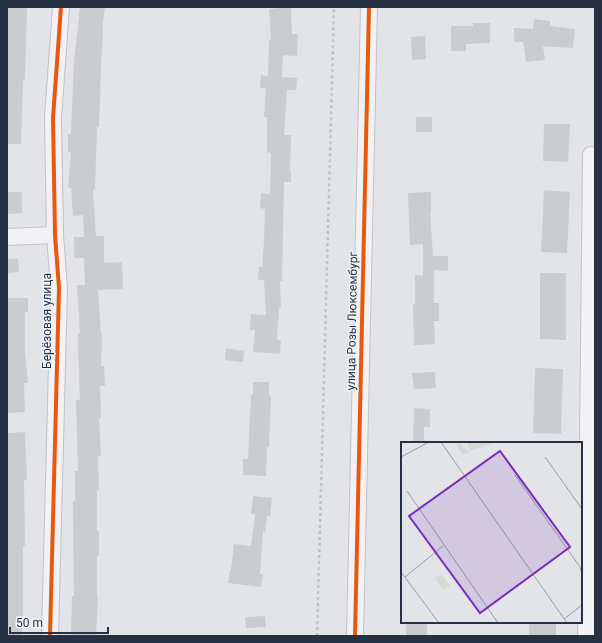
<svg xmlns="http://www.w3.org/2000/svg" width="602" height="643" font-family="Roboto,sans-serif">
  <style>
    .building { fill: #caccd0 }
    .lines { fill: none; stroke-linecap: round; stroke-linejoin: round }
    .minor-casing { stroke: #c0c2c5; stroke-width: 18 }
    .path { stroke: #c0c2c8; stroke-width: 2.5; stroke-dasharray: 3 3; stroke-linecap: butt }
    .minor { stroke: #f2f2f4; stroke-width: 16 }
    .cycleway-casing { stroke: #eff3f7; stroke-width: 6 }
    .cycleway { stroke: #e8590c; stroke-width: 4 }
    .labels { text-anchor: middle; stroke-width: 3; stroke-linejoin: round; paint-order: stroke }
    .street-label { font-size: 12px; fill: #263143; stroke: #eff3f7 }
    .inset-road { fill: none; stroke: #979ca5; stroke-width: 1 }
    .view { fill: #7b2cbf; fill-opacity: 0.15; stroke: #7b2cbf; stroke-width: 2 }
    .inset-edge { fill: none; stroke: #263143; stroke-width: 2 }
  </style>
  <rect width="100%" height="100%" fill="#e2e4e7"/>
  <g class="building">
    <path d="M7 7H27L25 80H23L21 144H7Z"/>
    <path d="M80 7H105L102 31H103L101 66 99 127H97L95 190H93L96 236H104V263L122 262 123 289 98 290 101 334H102L101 366H104L105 386H100L101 418H99L101 456 98 457 99 490H97V531H99V556H97V597H98L96 636H71L72 596H74L73 501H75V471H78L76 400H80L78 350V333H80L77 285H85L84 258H74V237H84L83 215 73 216 71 188H68L71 152H68V134H71L74 61Z"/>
    <path d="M291 7 292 34H298L297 56 283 55 282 77 297 78 296 90H287L284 135H291L290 172H291V182H284L282 281H280L281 308H279L277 340H281L280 354 253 352 255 330H250L251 314 266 315 264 280H258L259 267H262L264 242 265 209 260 208 261 193 270 194 271 153 267 152V117H264L266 88H260L261 75 268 76 269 40H271L269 9Z"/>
    <path d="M534 19 550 21V26L575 29 573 48 543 46 545 60 526 62 523 42H514V28L533 29Z"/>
    <path d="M473 23H490V43L466 44V51H451V26H473Z"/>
    <path d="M425 36 426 59 412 60 411 37Z"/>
    <rect x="416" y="117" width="16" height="15"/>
    <path d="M544 124H570L568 162 543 161Z"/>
    <path d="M544 190 570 192 567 253 541 252Z"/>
    <path d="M7 192H22V213L7 214Z"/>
    <path d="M431 192V211H430L433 256H448V271L434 270V303H439V321H434L435 344 414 345 413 304H415V275L423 276V244L410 245 408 193Z"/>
    <path d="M18 258 19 272 7 273V259Z"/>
    <path d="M540 273H566V340L540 339Z"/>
    <path d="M7 298H28V312H25V351L28 383H24L25 412 7 413Z"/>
    <path d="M226 348 244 351 243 362 225 360Z"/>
    <path d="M535 368 563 369 561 434 533 433Z"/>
    <path d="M435 372 436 388 414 389 412 373Z"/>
    <path d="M253 382H269V395L271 396 269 447H267L266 476 243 475V459H248L251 395H253Z"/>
    <path d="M414 408 430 409V427H424V443H413Z"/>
    <path d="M25 432 27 480H24L25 546H23V615L22 636H7V433Z"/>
    <path d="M253 496 272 498 270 516H267L265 532 263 531 260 574H263L261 587 228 583 230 570H231L234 544 251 546 255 514H251Z"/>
    <path d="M265 616 266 627 246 628 245 617Z"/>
    <rect x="406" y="622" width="21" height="14"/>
    <rect x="529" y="622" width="27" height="14"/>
  </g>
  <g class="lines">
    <defs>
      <g id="minor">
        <path d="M7 237 55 235"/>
        <path d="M50 636 59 288 55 235 53 118 61 7"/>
        <path d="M355 636 369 7"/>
        <path d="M586 636 591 155"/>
      </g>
    </defs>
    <use href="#minor" class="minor-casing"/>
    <path class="path" d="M317 636 334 7"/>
    <use href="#minor" class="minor"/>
    <defs>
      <g id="cycleway">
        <path d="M50 636 59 288 55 235 53 118 61 7"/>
        <path d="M355 636 369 7"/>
      </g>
    </defs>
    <use href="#cycleway" class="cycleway-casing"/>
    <use href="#cycleway" class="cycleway"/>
  </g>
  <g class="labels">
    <g class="street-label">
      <text transform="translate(47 321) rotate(-90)" y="4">Берёзовая улица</text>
      <text transform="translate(352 321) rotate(-89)" y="4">улица Розы Люксембург</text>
    </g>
  </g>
  <g transform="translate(401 442)">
    <rect width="181" height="181" fill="#e2e4e7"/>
    <path d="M58 0 68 10 62 13 55 3ZM66 0H94L69 9ZM40 132 49 144 42 148 34 136Z" fill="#d2dcd2"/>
    <path class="inset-road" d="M40 0 166 181M0 15 28 0M144 15 181 67M114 33 179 125 181 133M6 49 97 181M0 130 38 181M4 135 42 104M163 177 181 163"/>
    <path class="view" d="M99 9 169 105 79 171 8 74Z"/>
    <rect width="181" height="181" class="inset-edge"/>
  </g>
  <rect width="602" height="643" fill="none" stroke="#263143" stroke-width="16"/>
  <path d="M10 627v6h98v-6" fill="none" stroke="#263143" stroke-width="2"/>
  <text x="16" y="627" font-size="12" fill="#263143" stroke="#eff3f7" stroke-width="3" paint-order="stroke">50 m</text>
</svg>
